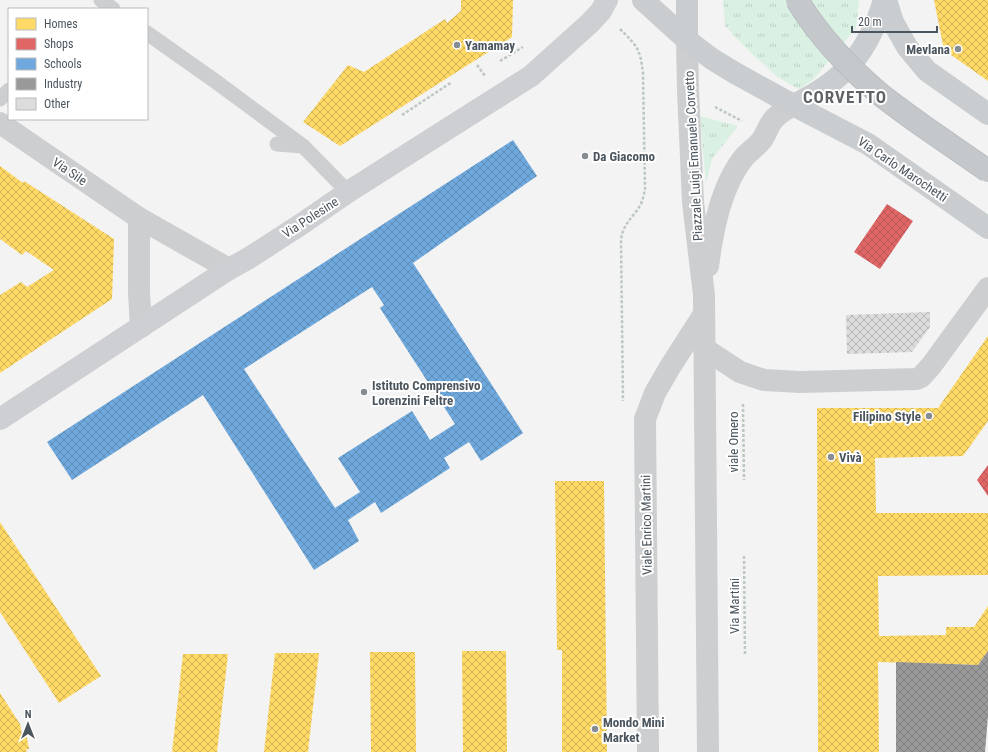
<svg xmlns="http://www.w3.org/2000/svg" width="988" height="752" font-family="'Roboto Condensed',sans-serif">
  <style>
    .grass { fill: url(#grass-tufts) }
    .homes { fill: url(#homes-cross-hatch) }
    .shops { fill: url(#shops-cross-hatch) }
    .schools { fill: url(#schools-cross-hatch); fill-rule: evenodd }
    .industry { fill: url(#industry-cross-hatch) }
    .building { fill: url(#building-cross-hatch) }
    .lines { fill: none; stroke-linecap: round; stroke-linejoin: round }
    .path { stroke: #bcc6c3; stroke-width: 2.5; stroke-dasharray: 3 2; stroke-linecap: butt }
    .service { stroke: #cdced0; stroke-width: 15 }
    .minor { stroke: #cdced0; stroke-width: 22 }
    .tertiary { stroke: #cdced0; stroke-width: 22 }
    .secondary { stroke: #cdcfd2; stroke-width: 22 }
    .primary { stroke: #c9cdcf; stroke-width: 22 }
    .trunk-bridge-casing { stroke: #b8bdc2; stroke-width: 24; stroke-linecap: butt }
    .trunk-bridge { stroke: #c4c8cb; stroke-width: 22 }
    .poi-dot { fill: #868c92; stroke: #fff; stroke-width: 1.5 }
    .labels { text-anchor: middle; stroke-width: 4; stroke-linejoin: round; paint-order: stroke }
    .poi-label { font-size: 13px; font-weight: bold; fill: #4b555e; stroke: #fff; text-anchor: start }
    .street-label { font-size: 13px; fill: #4b555e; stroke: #fff }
    .district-label { font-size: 17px; font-weight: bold; letter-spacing: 1px; fill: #5f6266; stroke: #fff }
  </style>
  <defs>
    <pattern id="grass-tufts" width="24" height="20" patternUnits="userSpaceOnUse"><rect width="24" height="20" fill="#daf0e2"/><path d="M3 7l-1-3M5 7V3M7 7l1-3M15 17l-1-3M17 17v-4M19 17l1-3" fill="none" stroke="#bdd0c4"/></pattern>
    <pattern id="homes-cross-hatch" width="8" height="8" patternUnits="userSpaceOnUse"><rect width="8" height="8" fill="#ffd966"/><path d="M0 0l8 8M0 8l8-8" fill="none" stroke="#d0b357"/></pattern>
    <pattern id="shops-cross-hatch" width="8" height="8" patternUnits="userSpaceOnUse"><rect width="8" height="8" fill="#e06666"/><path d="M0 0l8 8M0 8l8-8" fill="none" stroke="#b85757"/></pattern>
    <pattern id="schools-cross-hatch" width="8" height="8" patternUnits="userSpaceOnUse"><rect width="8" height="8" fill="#6fa8dc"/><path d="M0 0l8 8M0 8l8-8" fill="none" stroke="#5d8cb6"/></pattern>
    <pattern id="industry-cross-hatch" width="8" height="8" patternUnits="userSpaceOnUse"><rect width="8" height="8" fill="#999"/><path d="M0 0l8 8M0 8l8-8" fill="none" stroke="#7f8080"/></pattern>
    <pattern id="building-cross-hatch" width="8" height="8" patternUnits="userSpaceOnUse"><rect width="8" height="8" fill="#dcdcdd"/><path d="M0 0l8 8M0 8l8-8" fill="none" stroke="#b4b5b6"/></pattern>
  </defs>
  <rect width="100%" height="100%" fill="#f3f3f3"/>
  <g class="grass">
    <path d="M723 0H859L856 28 813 80 799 89 777 77 748 50 725 26Z"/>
    <path d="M700 116 738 126 712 159 706 184Z"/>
  </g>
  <g class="homes">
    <path d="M461 0H513L512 37 340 146 303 122 348 65 364 72 445 19 447 23 461 11Z"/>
    <path d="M934 0H988V81L944 50Z"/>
    <path d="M0 166 23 183 24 181 114 239 112 299 0 373V295L21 282 27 287 54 270 26 251 22 255 0 239Z"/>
    <path d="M988 336V421L963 456 875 458 876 513H988V575L878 576 879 636 946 635V627H974L988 606V651L978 665 878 662 879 752H818L817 408H938Z"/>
    <path d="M555 481H604L607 752H562V650H557Z"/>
    <path d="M0 522 101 676 59 703 0 612Z"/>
    <path d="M462 651H506L507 752H463Z"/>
    <path d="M370 652H415L416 752H371Z"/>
    <path d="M275 653H319L308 752H264Z"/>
    <path d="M183 654H228L217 752H172Z"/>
    <path d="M0 693 20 724 22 734 26 733 29 749H26L27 752H0Z"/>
  </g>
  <g class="shops">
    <path d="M887 204 913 221 880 269 854 252Z"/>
    <path d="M988 465V496L977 480Z"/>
  </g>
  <path class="schools" d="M513 140 537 176 413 263 523 433 481 461 469 442 444 458 450 468 381 513 375 502 348 520 359 541 314 570 203 395 72 480 47 442ZM372 287 384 305 380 308 455 424 430 440 412 411 338 458 360 492 335 508 244 369Z"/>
  <path class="industry" d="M988 651V716L985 752H896V662L978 665Z"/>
  <path class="building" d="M930 312V327L912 352 847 354 846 315Z"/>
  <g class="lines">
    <g class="path">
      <path d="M620 29C637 46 640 48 643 73L645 189C644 194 643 199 641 204 633 218 624 222 621 239L623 401"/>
      <path d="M500 61 523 47"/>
      <path d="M477 65 485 76"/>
      <path d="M715 107 742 121"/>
      <path d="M402 115 452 82"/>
      <path d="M743 404 744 480"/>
      <path d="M744 556 745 656"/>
    </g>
    <g class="service">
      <path d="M101 0 113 9"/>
      <path d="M147 33 215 81 303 146"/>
      <path d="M0 99 9 90"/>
      <path d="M277 144 303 146 348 192"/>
    </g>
    <g class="minor">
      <path d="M0 123 139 218 229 269"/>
      <path d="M139 218V293L141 327"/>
      <path d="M705 349 740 372 764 380 800 382 917 379 921 377 931 366 988 288"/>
      <path d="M648 752 645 419 655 393 670 367 704 314"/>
    </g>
    <g class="tertiary">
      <path d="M687 40 688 90 693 202 704 295 708 752"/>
      <path d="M708 266C713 229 721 185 745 156 750 151 756 147 761 141 766 135 768 126 773 120 778 114 787 109 793 105"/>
    </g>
    <path class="secondary" d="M0 419 229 269 249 258 303 223 348 192 531 76 590 23 601 11 607 0"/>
    <g class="primary">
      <path d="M643 0 687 40 712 59 735 73 793 105 868 144 988 228"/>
      <path d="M687 0V40"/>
      <path d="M886 0 893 22 907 47 927 71 988 114"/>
      <path d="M793 105C843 82 868 53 884 0"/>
    </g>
    <defs>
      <path id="trunk-bridge" d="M797 0C819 36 849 68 881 95 895 106 909 116 923 126 945 141 966 156 988 171"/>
    </defs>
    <use href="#trunk-bridge" class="trunk-bridge-casing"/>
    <use href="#trunk-bridge" class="trunk-bridge"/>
  </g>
  <g class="poi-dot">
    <circle cx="457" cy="45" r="4"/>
    <circle cx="958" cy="49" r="4"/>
    <circle cx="585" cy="156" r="4"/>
    <circle cx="364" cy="392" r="4"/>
    <circle cx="929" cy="416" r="4"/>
    <circle cx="831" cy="457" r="4"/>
    <circle cx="595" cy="729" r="4"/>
  </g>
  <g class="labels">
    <g class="poi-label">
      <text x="465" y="50">Yamamay</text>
      <text x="950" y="54" text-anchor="end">Mevlana</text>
      <text x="593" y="161">Da Giacomo</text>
      <text x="372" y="390">Istituto Comprensivo<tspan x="372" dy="15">Lorenzini Feltre</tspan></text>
      <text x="921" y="421" text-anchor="end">Filipino Style</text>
      <text x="839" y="462">Vivà</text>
      <text x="603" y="727">Mondo Mini<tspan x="603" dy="15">Market</tspan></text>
    </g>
    <g class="street-label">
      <text transform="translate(693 156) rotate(-93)" y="5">Piazzale Luigi Emanuele Corvetto</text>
      <text transform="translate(903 169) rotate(34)" y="5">Via Carlo Marochetti</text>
      <text transform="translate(70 171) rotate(34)" y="5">Via Sile</text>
      <text transform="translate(310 217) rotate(-33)" y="5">Via Polesine</text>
      <text transform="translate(733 442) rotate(-90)" y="5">viale Omero</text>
      <text transform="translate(646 525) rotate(-91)" y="5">Viale Enrico Martini</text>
      <text transform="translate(734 606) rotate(-90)" y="5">Via Martini</text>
    </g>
    <g class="district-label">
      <text x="845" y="103">CORVETTO</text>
    </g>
  </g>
  <rect x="8" y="8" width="140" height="112" fill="#ffffff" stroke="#b7bbbf"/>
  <rect x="16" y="18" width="20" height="12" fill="#ffd966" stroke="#b7bbbf"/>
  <text x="44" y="28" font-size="12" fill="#4b555e">Homes</text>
  <rect x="16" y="38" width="20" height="12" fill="#e06666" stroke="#b7bbbf"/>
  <text x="44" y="48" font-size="12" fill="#4b555e">Shops</text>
  <rect x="16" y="58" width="20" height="12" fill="#6fa8dc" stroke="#b7bbbf"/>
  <text x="44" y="68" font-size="12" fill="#4b555e">Schools</text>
  <rect x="16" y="78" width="20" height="12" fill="#999999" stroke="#b7bbbf"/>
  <text x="44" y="88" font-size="12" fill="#4b555e">Industry</text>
  <rect x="16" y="98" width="20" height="12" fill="#dcdcdd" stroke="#b7bbbf"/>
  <text x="44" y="108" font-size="12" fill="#4b555e">Other</text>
  <g transform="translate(28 724)" stroke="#ffffff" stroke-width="3" paint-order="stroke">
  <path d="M0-3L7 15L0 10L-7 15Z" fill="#4b555e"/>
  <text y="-6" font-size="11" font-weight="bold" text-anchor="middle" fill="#4b555e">N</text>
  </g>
  <path d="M852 26v6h85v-6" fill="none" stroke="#4b555e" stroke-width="2"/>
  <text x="858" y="26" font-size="12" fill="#4b555e" stroke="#ffffff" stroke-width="3" paint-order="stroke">20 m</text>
</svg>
